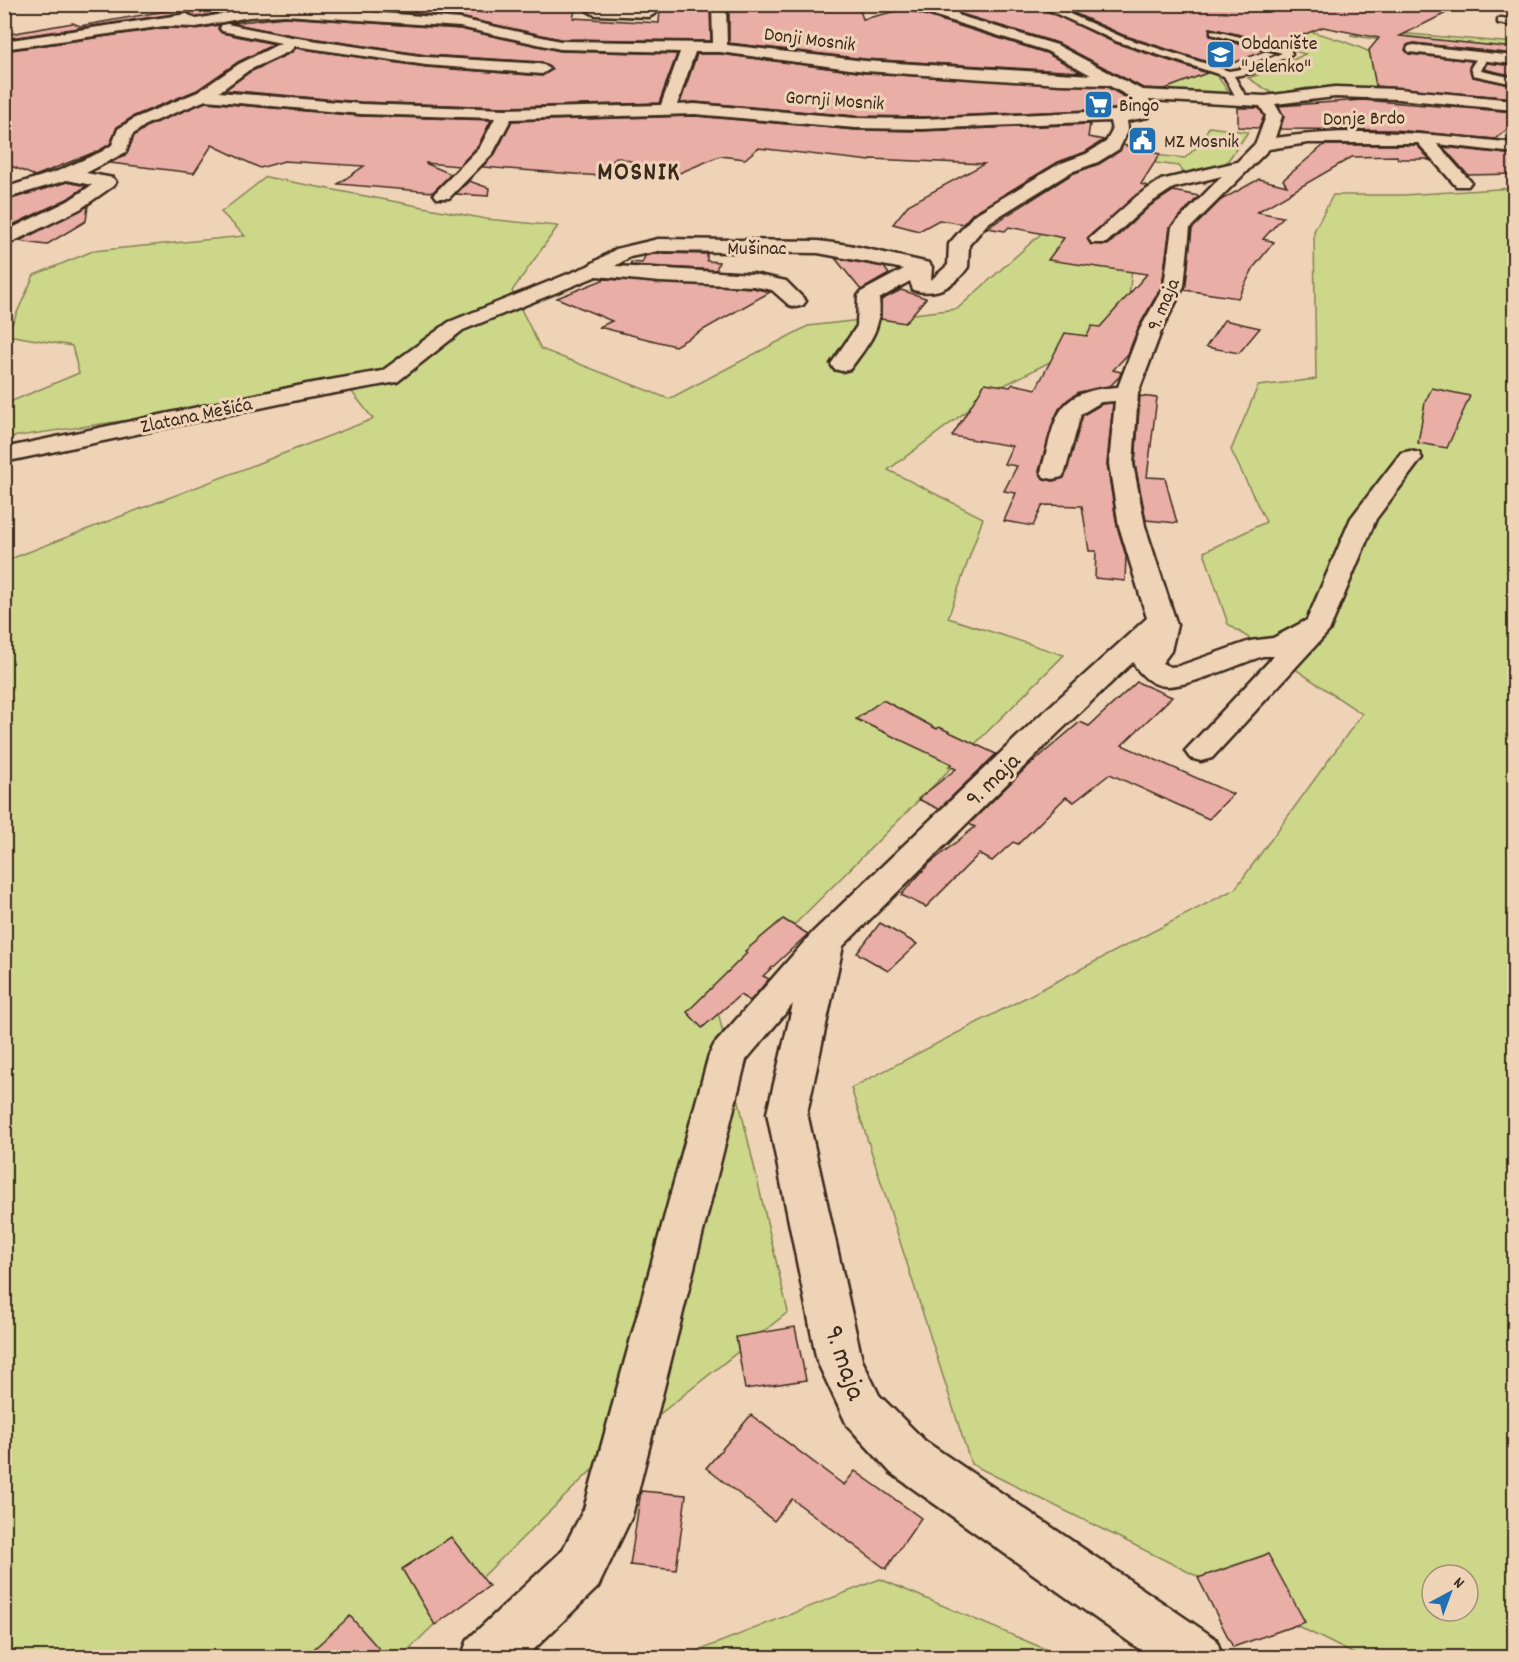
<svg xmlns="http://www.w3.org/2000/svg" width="1519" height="1662" font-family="Dekko,sans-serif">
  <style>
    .green { fill: #ccd78a; stroke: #848054; stroke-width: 1.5; fill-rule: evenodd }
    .building { fill: #e9aea6; stroke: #3b2a1e; stroke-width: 1.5 }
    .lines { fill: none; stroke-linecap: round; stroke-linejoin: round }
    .lane-casing { stroke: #3b2a1e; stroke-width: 5 }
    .street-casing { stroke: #3b2a1e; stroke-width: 5 }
    .lane { fill: #efd3b6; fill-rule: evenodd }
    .street { fill: #efd3b6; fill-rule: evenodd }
    .labels { text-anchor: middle; stroke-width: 6; stroke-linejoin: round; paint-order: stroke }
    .far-street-label { font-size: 20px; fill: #3b2a1e; stroke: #efd3b6 }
    .far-poi-label { font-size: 20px; fill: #3b2a1e; stroke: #efd3b6; text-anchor: start }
    .street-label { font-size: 24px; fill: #3b2a1e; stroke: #efd3b6 }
    .far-district-label { font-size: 26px; font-weight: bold; letter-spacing: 1.5px; fill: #3b2a1e; stroke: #efd3b6 }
    .near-street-label { font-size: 28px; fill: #3b2a1e; stroke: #efd3b6 }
  </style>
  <rect width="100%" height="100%" fill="#efd3b6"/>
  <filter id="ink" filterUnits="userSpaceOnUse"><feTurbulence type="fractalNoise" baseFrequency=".0167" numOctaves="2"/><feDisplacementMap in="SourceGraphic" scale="12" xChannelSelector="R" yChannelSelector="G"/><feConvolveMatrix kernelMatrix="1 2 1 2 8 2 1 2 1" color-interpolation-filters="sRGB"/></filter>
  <g filter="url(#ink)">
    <g class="green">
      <path d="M964 5H1032L1136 50 1216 74 1230 94 1150 90 1079 51 984 22Z"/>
      <path d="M1216 13C1269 23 1325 30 1374 54L1514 97V103L1307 88 1273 94 1248 78 1273 70 1305 54 1181 21Z"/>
      <path d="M1409 34 1514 43V48L1460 43 1458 50 1442 49 1444 42 1379 40 1350 35Z"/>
      <path d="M1209 127 1248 132 1227 162 1205 184 1187 178 1179 166 1132 160 1140 154 1185 158 1199 145Z"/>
      <path d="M266 177 486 219 558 226 512 291 541 349 669 399 808 326 957 309 1053 223 1132 269 1126 323 995 390 888 470 983 518 948 618 1064 655 716 1003 788 1312 602 1460 401 1657 5 1658V561L373 419 349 388 5 438V404L79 373 72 346 7 335 34 275 93 251 245 236 221 212Z"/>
      <path d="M1514 188V1657H1360L971 1464 851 1088 1235 889 1362 714 1228 624 1204 552 1266 522 1231 450 1258 386 1316 379 1314 231 1333 195H1403ZM1432 1575H1468V1611H1432Z"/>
      <path d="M880 1579 1064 1657H682Z"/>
    </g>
    <g class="building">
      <path d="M217 4H344L345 8 285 5 249 7 196 17 187 12 4 39V35L73 23 80 26 199 5 203 7Z"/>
      <path d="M383 4 487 13 491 4H577L573 18 659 23 660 9H710L711 41 560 39 460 17 372 10Z"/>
      <path d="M729 4 858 5 863 19 905 9 1046 53 1081 72 865 59 729 43Z"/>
      <path d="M953 4H1033L1115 43 1207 73 1165 89 1143 88 1058 43 961 14Z"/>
      <path d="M1054 4H1464L1400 36 1515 48V54L1414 43 1407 45 1405 50 1409 54 1472 61 1469 68 1473 77 1515 86V98L1376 86 1369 50 1379 38 1323 27 1280 44 1210 28V36L1264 51 1223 67 1123 35Z"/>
      <path d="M285 17 460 29 560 51 677 54 659 103 505 107 361 102 225 90 250 72 291 53 296 48 426 67 542 76 552 70 542 62 426 55 291 35 231 23Z"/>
      <path d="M219 25 218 29 222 33 274 44 238 62 197 90 134 116 117 127 110 144 100 150 35 176 4 163V51L164 28 196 29Z"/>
      <path d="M697 54H720L865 73 1107 87 1130 100 1131 102 1115 109 922 117 855 116 695 102 680 103Z"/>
      <path d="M1487 63 1515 66V76L1484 69Z"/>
      <path d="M1362 100 1515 112V123L1495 139 1395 130 1280 129 1284 117 1279 106Z"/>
      <path d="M206 102 361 116 491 120 478 146 459 166 425 163 451 174 433 192 338 184 364 166 284 161 260 168 212 145 194 173 110 163 127 154 134 136 148 126Z"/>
      <path d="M1238 108H1259L1264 116 1259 128 1238 127Z"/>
      <path d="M695 116 855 130 922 131 1090 124 1088 137 1104 140 1085 152 1058 162 973 213 963 224 939 220 919 231 893 224 908 205 984 164 871 159 870 161 758 148 745 159 720 156 677 174 616 157 601 176 482 167 495 154 512 121Z"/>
      <path d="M1123 145 1160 154 1141 184 1148 186 1088 237 1090 244 1108 245 1150 206 1173 191 1199 196 1170 227 1162 285 1138 328 1128 354 1113 370 1121 372 1120 376 1110 386 1079 392 1067 400 1059 409 1053 422 1039 471 1044 479 1053 481 1064 478 1083 415 1102 404 1113 403 1107 464 1117 526 1126 556 1125 581 1095 578 1096 551H1089L1082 506 1043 505 1033 526 1004 521 1016 493 1004 491 1017 466 1004 464 1012 446 952 436 985 383 1010 387 1013 384 1036 389 1065 333 1087 336 1092 326 1100 327 1147 274 1048 260 1064 238 1009 227 1005 231 987 228 1072 174 1099 164 1120 151Z"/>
      <path d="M1324 145H1417L1431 161 1426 159H1398L1397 156 1352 157 1257 212 1283 217 1263 239 1274 242 1254 267 1238 298 1185 290 1192 229 1221 200 1259 179 1287 186 1283 180Z"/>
      <path d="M1443 147 1515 155V174L1468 175Z"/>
      <path d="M469 181 489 188 488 196 456 194Z"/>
      <path d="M67 182 86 186 67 199 4 229V201Z"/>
      <path d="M88 206 86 221 46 245 19 241Z"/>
      <path d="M658 253 707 254V261L719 262 716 270 630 265 631 262 642 263 645 256Z"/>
      <path d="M835 258 884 267 889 274 861 290Z"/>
      <path d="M605 279 753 288 770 292 675 346 599 327 612 321 557 298Z"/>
      <path d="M901 290 926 298 905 323 881 319V300Z"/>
      <path d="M1224 320 1260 328 1239 353 1206 347Z"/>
      <path d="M1432 388 1470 396 1447 448 1418 443 1425 402Z"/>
      <path d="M1140 396 1157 398 1147 477 1165 478 1177 523 1146 520 1135 464Z"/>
      <path d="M1137 682 1172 697 1122 745 1233 794 1209 819 1110 774 1074 802 1066 797 1018 844 1013 842 992 861 979 854 926 907 901 895 929 864 975 827 969 824 1025 769 1080 722 1089 726Z"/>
      <path d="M883 700 937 729 939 727 996 754 939 809 918 799 956 769 949 766 952 764 856 719Z"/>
      <path d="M783 919 808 934 763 976 769 979 750 1001 740 995 702 1028 687 1012 747 953 745 951Z"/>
      <path d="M880 923 917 944 888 971 857 953Z"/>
      <path d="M795 1327 806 1380 745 1389 736 1337Z"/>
      <path d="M751 1415 844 1485 855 1471 921 1518 886 1569 792 1499 774 1521 706 1468Z"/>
      <path d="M641 1491 686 1495 676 1570 630 1565Z"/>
      <path d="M451 1537 489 1586 435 1625 402 1569Z"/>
      <path d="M1268 1554 1305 1622 1233 1647 1198 1578Z"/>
      <path d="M350 1616 387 1658H304Z"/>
    </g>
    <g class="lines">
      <defs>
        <g id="lane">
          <path d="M940 4H949L961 17V21H955Z"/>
          <path d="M1035 4H1047L1122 37 1229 71 1247 68 1282 53 1211 34V30L1290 49 1292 54 1252 73 1234 76 1247 99 1242 102 1237 99 1224 76 1116 41Z"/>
          <path d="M1501 18 1514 20V26L1498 23V19Z"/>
          <path d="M1482 54 1487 57 1481 71 1514 78V84L1473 75 1471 67 1479 55Z"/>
        </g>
        <g id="street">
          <path d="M593 4H607L605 7 649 9 656 13 649 17 595 15 588 11Z"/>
          <path d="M712 4H726L727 45 865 61 1091 75 1047 51 898 4H920L1057 45 1142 90 1265 96 1335 87 1398 89 1514 100V110L1398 99 1335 97 1275 104 1282 116 1275 138C1354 126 1435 134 1514 143V153L1437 144 1471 182 1468 186H1456L1418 143H1308L1269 149 1190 228 1184 286 1162 329 1138 393 1133 464 1145 526 1177 625 1171 651 1162 663 1170 667 1179 666 1250 641 1273 638 1307 620 1351 518 1401 453 1410 451 1419 453 1422 458 1376 519 1329 631 1212 758 1201 761 1190 758 1185 751 1274 656H1263C1239 664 1189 687 1165 686 1151 685 1139 674 1133 662L1058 733 843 946 807 1113 862 1360 879 1395 925 1441 1216 1639 1223 1658H1152L891 1473 847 1425 817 1361 767 1113 793 1004 746 1060 632 1516 598 1587 525 1658H461L468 1639 562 1551 584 1509 709 1055 714 1045 813 932 1036 719 1147 618 1119 526 1109 464 1115 401 1101 402 1081 414 1065 472 1062 477 1053 479 1044 477 1041 472C1057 418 1052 391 1118 387L1140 329 1164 286 1172 227 1222 176 1173 188 1149 204 1106 243H1092L1089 239 1137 196 1161 180 1237 162 1256 143 1266 116 1260 106 1149 100 1152 110 1148 117 1127 121 1128 131 1119 149 1098 162 1071 172 988 223 969 245 968 267C954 287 936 296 913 290L910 281 879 299C883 329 867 346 850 369L842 371 834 369 831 364 857 326 858 296 861 292 904 269 818 253 658 251 630 257 615 266 753 274 786 281 806 301 803 305 796 307 789 305 772 290 753 286 660 282 597 276 463 330 397 382 307 398 4 462V448L307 384 382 371 449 322 588 266 616 249 658 239 818 241 849 245 929 263 932 267 931 280 948 265 949 244 974 215 1059 164 1086 154 1106 142 1112 131 1110 121 922 129 855 128 695 114 511 119 493 153 449 198H437L434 194 480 147 495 118 361 114 206 100 147 124 132 135 126 152 86 173 113 178 116 182 113 186 80 209 4 246V232L68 201 92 185 67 180 4 199V188L58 171 101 152 112 145 118 129 135 118 198 92 239 64 281 43 222 31 220 28 222 25 227 24 291 37 426 57 542 64 550 69 542 74 426 65 295 46 290 51 249 70 219 92 361 104 505 109 661 105 680 52 560 49 460 27 285 15 249 17 196 27 164 26 4 49V41L187 14 196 19 249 9 285 7 332 9 460 19 560 41 713 43ZM695 52H720L865 71 1060 84 1108 85 1132 98 1136 110 922 119 855 118 695 104 677 105Z"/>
          <path d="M1414 45 1514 56V64L1409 52 1407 49 1409 46Z"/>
        </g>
      </defs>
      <use href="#lane" class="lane-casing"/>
      <use href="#street" class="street-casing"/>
      <use href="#lane" class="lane"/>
      <use href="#street" class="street"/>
    </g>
  </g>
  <defs>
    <symbol id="school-square" viewBox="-11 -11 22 22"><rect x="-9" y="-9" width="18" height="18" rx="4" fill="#1f6fb2" stroke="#efd3b6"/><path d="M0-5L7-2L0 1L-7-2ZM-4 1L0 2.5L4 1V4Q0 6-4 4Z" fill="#fff"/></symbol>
    <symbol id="supermarket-square" viewBox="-11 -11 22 22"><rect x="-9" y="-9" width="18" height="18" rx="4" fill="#1f6fb2" stroke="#efd3b6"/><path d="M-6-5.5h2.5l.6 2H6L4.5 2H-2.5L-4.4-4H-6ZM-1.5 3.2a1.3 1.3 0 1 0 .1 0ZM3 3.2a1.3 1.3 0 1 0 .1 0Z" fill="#fff"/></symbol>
    <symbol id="civic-square" viewBox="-11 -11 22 22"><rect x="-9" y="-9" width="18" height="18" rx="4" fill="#1f6fb2" stroke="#efd3b6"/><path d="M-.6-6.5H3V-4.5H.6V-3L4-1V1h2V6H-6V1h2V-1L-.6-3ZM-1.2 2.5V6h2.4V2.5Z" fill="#fff"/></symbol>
  </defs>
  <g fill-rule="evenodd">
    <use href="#school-square" x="1204" y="38" width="33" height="33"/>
    <use href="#supermarket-square" x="1082" y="88" width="33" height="33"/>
    <use href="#civic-square" x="1126" y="124" width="33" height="33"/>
  </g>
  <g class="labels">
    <g class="far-street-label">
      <text transform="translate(810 38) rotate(7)" y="7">Donji Mosnik</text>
      <text transform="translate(835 99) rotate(4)" y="7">Gornji Mosnik</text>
      <text transform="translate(1364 117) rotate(-1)" y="7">Donje Brdo</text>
      <text x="757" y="254">Mušinac</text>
      <text transform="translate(1162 304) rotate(-67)" y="7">9. maja</text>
      <text transform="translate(196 414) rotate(-12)" y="7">Zlatana Mešića</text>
    </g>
    <g class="far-poi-label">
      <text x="1241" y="49">Obdanište<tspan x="1241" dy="23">"Jelenko"</tspan></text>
      <text x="1119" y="111">Bingo</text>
      <text x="1164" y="147">MZ Mosnik</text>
    </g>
    <g class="street-label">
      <text transform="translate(992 779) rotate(-44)" y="8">9. maja</text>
    </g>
    <g class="far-district-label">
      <text x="639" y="179">MOSNIK</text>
    </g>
    <g class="near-street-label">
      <text transform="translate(847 1362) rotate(71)" y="10">9. maja</text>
    </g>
  </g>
  <rect width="1519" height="1662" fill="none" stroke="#efd3b6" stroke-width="24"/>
  <rect x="12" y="12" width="1495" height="1638" fill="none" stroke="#3b2a1e" stroke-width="2" filter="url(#ink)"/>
  <g transform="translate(1450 1593) rotate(41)"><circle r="28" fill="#efd3b6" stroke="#a78f79" stroke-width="1.5"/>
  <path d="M0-4.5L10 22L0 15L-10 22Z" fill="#1f6fb2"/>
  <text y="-9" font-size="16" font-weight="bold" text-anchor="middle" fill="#3b2a1e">N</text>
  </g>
</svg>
